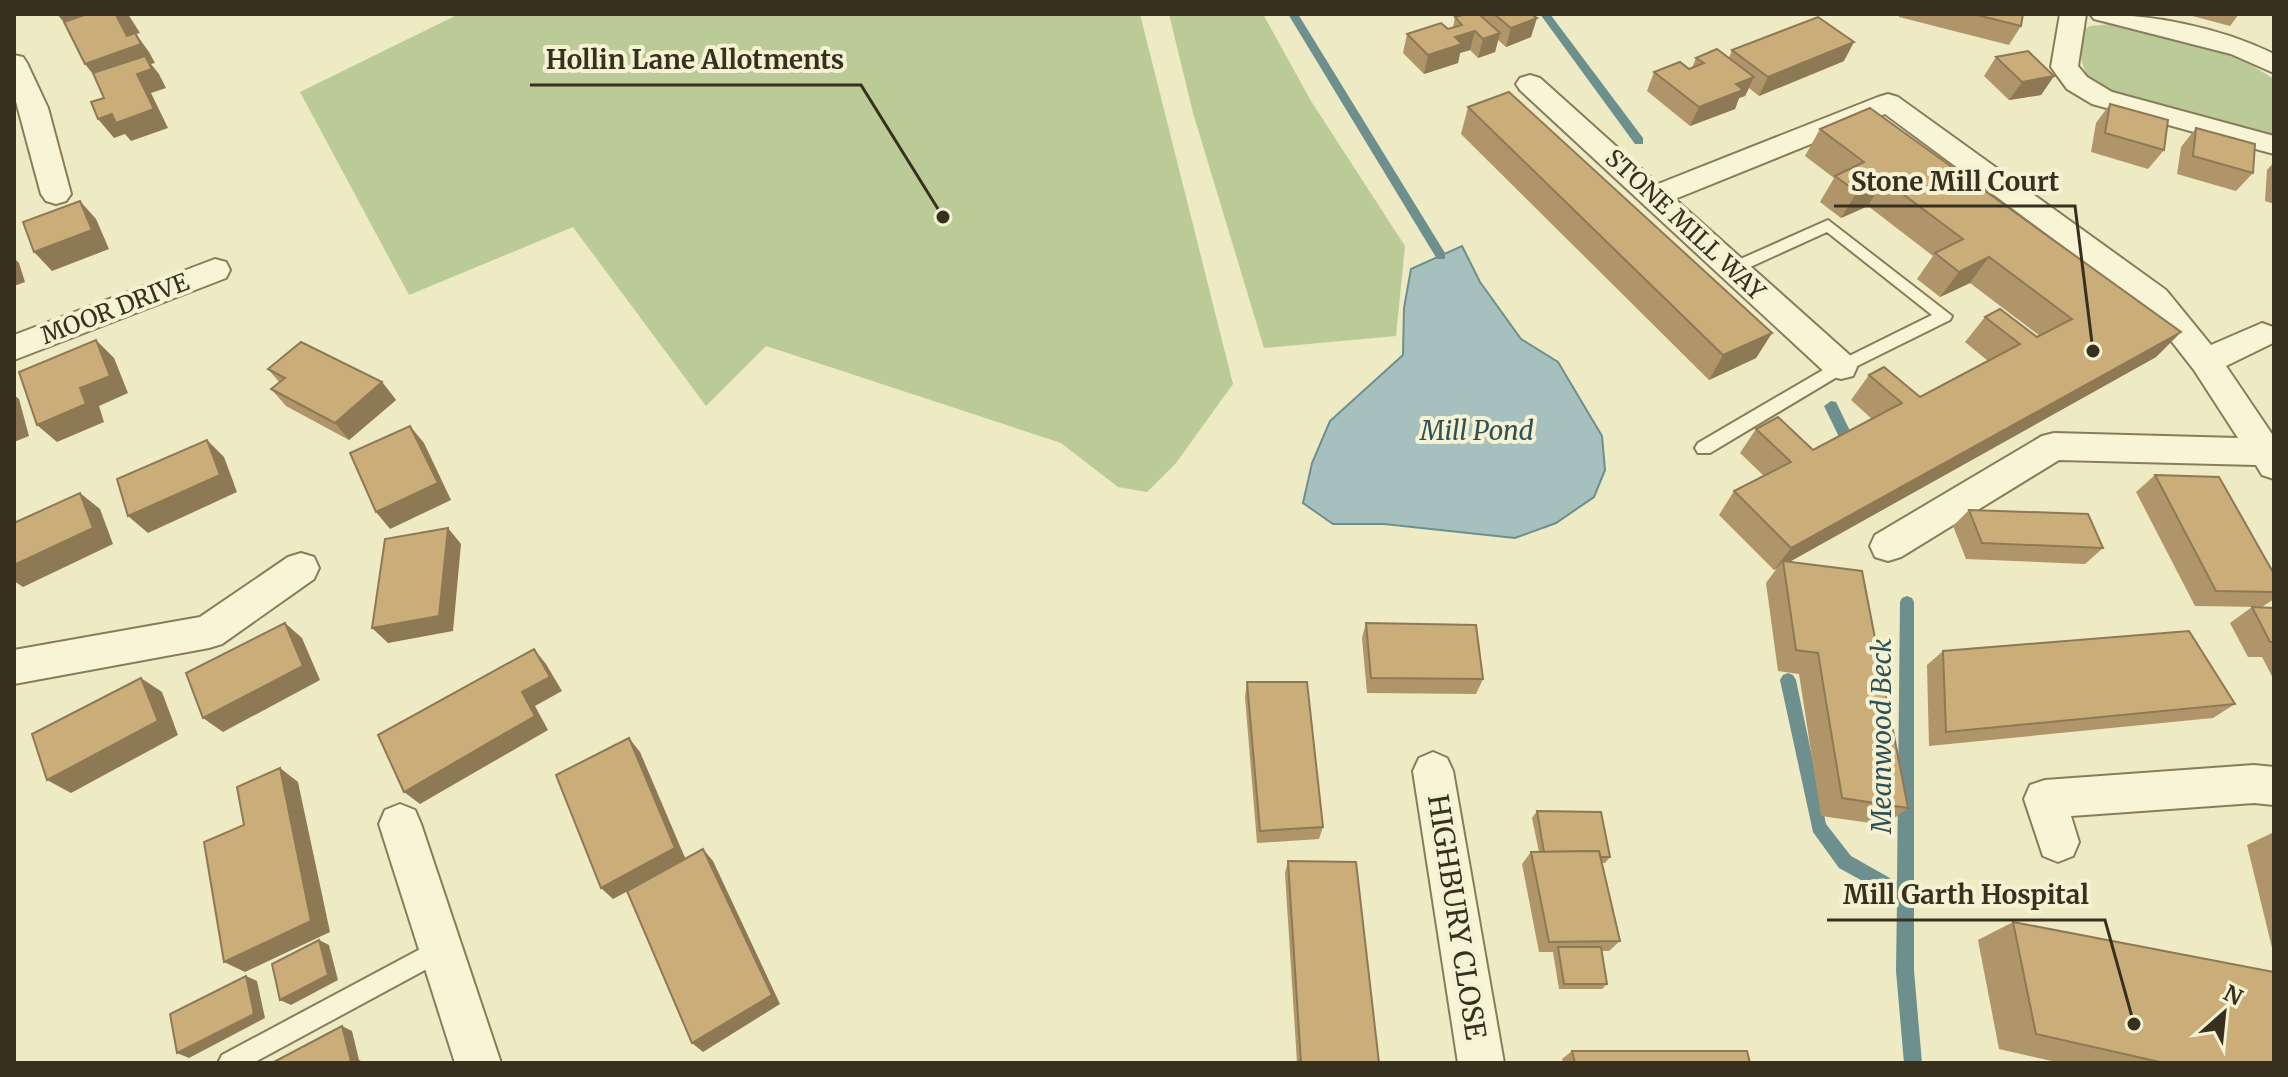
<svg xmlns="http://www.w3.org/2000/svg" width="2288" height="1077" font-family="Merriweather,serif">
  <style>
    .green { fill: #bacb98 }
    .water { fill: #a6c0be; stroke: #6d8f8d; stroke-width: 2 }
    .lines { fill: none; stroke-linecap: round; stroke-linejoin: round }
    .stream { fill: #6d8f8d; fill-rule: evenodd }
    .service-casing { stroke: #887c5b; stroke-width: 4 }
    .minor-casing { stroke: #887c5b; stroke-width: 4 }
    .service { fill: #f8f5d7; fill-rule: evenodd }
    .minor { fill: #f8f5d7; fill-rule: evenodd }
    .wall { fill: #af9569 }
    .shaded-wall { fill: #8e7955 }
    .building { fill: #cbad7a; stroke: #8e7955; stroke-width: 2 }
    .labels { text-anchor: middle; stroke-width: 8; stroke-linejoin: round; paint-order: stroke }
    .street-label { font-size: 24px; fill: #38301e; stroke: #f5f2d3 }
    .water-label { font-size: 26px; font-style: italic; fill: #2e5157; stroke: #f5f2d3 }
    .near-street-label { font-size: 28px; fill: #38301e; stroke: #f5f2d3 }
    .leader { fill: none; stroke: #38301e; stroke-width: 3 }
    .callout-dot { fill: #38301e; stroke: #f5f2d3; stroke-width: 3 }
    .callout-label { font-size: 26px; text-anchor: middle; font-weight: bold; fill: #38301e; stroke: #f5f2d3; stroke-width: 8; stroke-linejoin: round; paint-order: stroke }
  </style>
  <rect width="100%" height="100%" fill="#edeac4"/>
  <g class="green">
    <path d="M459 14H1140L1233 384 1176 463 1147 492 1118 487 1061 443 766 346 706 406 573 227 409 295 300 92Z"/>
    <path d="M1169 14H1263L1311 101 1405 246 1396 336 1264 348 1193 113Z"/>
    <path d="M2112 24 2235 55 2274 79V138L2112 93C2093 83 2084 78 2081 56 2079 47 2077 40 2081 31L2090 26Z"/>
  </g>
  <path class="water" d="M1462 246 1480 282 1521 339 1558 362 1602 436 1605 470 1594 497 1556 523 1515 538 1384 524H1333L1303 503 1312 463 1330 421 1403 355 1404 308 1411 269Z"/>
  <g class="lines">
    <g class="stream">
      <path d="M1288 14H1298L1445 253V259H1437Z"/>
      <path d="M1540 14H1550L1643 138V144H1635Z"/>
      <path d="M1831 401 1836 402 1853 437 1851 441 1846 442 1841 441 1824 406Z"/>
      <path d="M1907 596 1912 598 1914 602V971L1922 1063H1904L1896 971 1897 900 1839 868 1813 832 1780 680 1783 675 1788 673 1793 675 1796 680 1826 824 1851 856 1897 882 1900 602 1902 598Z"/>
    </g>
    <defs>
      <g id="service">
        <path d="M1828 220 1952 316 1950 320 1847 371 1710 453H1698L1695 448 1698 443 1835 363 1932 315 1827 232 1737 273 1732 274 1724 269 1727 265Z"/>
        <path d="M441 938 449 941 452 949 449 957 253 1063H218L222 1055Z"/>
      </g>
      <g id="minor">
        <path d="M2060 14H2086L2078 66 2087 77 2112 92 2274 136V154L2092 104 2067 89 2051 67Z"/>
        <path d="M2090 14C2151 14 2219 27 2274 54V73L2231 54 2094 19Z"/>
        <path d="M14 55 23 57 27 63 48 108 71 194 66 201 56 204 46 201 41 194 14 94Z"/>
        <path d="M1530 75 1540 78 1658 184 1878 97 1888 94 1898 97 2166 290 2211 345 2262 323 2273 327V343L2226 366 2274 437V479L2262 475 2256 465 2059 460 1901 557 1888 561 1875 557 1870 546 1875 535 2042 436 2054 433 2238 438 2194 370 2144 306 1885 114 1675 199 1853 358 1857 367 1853 376 1841 379 1829 376 1520 90 1516 84 1520 78Z"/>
        <path d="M215 259 226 262 230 270 226 278 14 360V335Z"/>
        <path d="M301 553 314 557 319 568 314 579 222 644 209 648 14 684V650L200 617 288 557Z"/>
        <path d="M1433 752 1447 758 1453 771 1504 1063H1458L1413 771 1419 758Z"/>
        <path d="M2254 765 2274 767V805L2254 803 2071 816 2079 842 2073 856 2058 862 2043 856 2024 799 2030 785 2045 780Z"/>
        <path d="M400 804 415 810 421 824 501 1063H455L379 824 385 810Z"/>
      </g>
    </defs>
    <use href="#service" class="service-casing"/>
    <use href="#minor" class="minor-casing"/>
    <use href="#service" class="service"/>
    <use href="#minor" class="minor"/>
  </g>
  <g class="wall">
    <path d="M1480 14H1531V37L1506 47 1498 40 1495 52 1478 58 1470 50 1460 53 1458 63 1424 74 1403 53 1407 34 1448 29 1453 28 1455 17Z"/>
    <path d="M1899 14H2023L2021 26 2009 45 1899 17Z"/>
    <path d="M2185 14H2239L2230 26Z"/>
    <path d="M1732 50 1844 61 1759 96 1749 88 1745 96 1739 98 1735 109 1690 126 1647 91 1654 72 1689 69 1692 68 1696 58H1729Z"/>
    <path d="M1996 57 2054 76 2041 95 2009 100 1984 76Z"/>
    <path d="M2110 104 2164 150 2148 169 2091 152 2096 123Z"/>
    <path d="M1468 107 1772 333 1756 358 1709 380 1461 134Z"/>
    <path d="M2196 128 2253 173 2236 191 2177 174 2181 147Z"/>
    <path d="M1820 129 2181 332 2156 357 1789 562 1908 808 1885 825 1821 816 1799 674 1778 671 1766 583 1777 568 1774 570 1719 515 1734 491 1764 476 1740 453 1756 429 1813 450 1872 419 1851 400 1869 375 1920 397 1988 361 1965 342 1985 317 2037 337 2040 336 1970 283 1940 297 1917 279 1933 256 1868 206 1841 218 1820 202 1834 178 1805 156Z"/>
    <path d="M2274 162V204L2265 201 2267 170Z"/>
    <path d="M268 369 382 382 396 400 349 440 286 406 271 389 279 382Z"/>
    <path d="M2155 475 2274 574V599L2262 607 2195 606 2136 492Z"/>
    <path d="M1969 510 2103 548 2085 564 1966 559 1953 526Z"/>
    <path d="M2252 607 2274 608V680L2262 657H2248L2230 623Z"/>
    <path d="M1366 623 1483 679 1476 694 1367 693 1362 638Z"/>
    <path d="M1943 651 2235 704 2213 718 1929 746 1927 665Z"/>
    <path d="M1247 682 1323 827 1319 839 1257 843 1245 697Z"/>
    <path d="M1537 811 1610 857 1605 863H1601L1620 941 1609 951H1601L1607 984 1602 989H1559L1553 952H1539L1522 864 1531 852H1539L1532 818Z"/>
    <path d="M2274 832V956L2247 845Z"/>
    <path d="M1288 861 1379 1063H1297L1285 873Z"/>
    <path d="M2013 922 2274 1063H2060L1999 1049 1978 940Z"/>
    <path d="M1572 1051 1750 1063H1563L1562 1059Z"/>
  </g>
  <g class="shaded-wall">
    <path d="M57 14H121L71 31Z"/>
    <path d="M128 14 140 33 136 34 149 52 155 63 151 64 159 74 166 88 151 93 168 128 131 141 125 134 114 138 98 119 112 114 100 83 85 64 127 36 117 17Z"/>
    <path d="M1537 18 1531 37 1506 47 1511 28Z"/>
    <path d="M1475 31 1470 50 1460 53 1458 63 1424 74 1428 55 1455 37Z"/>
    <path d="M1500 33 1495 52 1478 58 1483 39Z"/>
    <path d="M1854 42 1844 61 1759 96 1768 77Z"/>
    <path d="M2054 76 2041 95 2009 100 2022 82Z"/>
    <path d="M1754 77 1745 96 1739 98 1735 109 1690 126 1699 107 1736 84Z"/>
    <path d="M1884 180 1868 206 1841 218 1857 192Z"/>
    <path d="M80 201 96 219 109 249 52 271 34 252Z"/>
    <path d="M1989 257 1970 283 1940 297 1959 272Z"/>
    <path d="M14 258 19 263 25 282 14 286Z"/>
    <path d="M2181 332 2156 357 1784 565 1783 561 1777 568 1774 570 1791 548Z"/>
    <path d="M1772 333 1756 358 1709 380 1723 355Z"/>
    <path d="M96 340 114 358 128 393 99 406 104 422 57 442 37 425 80 388Z"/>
    <path d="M382 382 396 400 349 440 335 423Z"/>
    <path d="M14 395 19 399 29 436 14 442Z"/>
    <path d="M410 426 424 443 451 500 390 529 376 512Z"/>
    <path d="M207 440 224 457 237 492 148 533 128 516Z"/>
    <path d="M80 493 100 509 113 544 23 587 14 581V565Z"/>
    <path d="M448 528 461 544 453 631 388 643 372 628Z"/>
    <path d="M285 623 302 638 320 680 223 732 203 718Z"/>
    <path d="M534 649 546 664 562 691 535 706 548 730 420 804 404 792 522 692Z"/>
    <path d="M141 678 162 692 178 735 71 793 47 780Z"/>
    <path d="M629 738 640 752 686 860 613 899 601 888Z"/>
    <path d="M280 768 298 782 330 932 245 972 224 962Z"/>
    <path d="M703 849 713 861 780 1004 703 1052 692 1043Z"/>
    <path d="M319 940 329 945 338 980 291 1005 280 1000Z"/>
    <path d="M246 976 257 981 265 1018 189 1058 177 1053Z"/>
    <path d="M342 1026 352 1031 359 1060 366 1063H351Z"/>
  </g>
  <g class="building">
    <path d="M87 14H126L117 17 127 36 135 33 141 44 85 64 64 22Z"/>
    <path d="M1466 14H1479L1500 33 1483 39 1475 31 1455 37 1462 44 1428 55 1407 34 1441 23 1448 29 1462 25 1455 17Z"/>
    <path d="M1494 14H1531L1537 18 1511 28Z"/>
    <path d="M1973 14H2023L2021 26Z"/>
    <path d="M1818 17 1854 42 1768 77 1732 50Z"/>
    <path d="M1717 49 1754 77 1736 84 1743 90 1699 107 1654 72 1680 62 1689 69 1704 63 1696 58Z"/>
    <path d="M2028 51 2054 76 2022 82 1996 57Z"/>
    <path d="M145 56 152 69 137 74 154 109 116 123 112 114 98 119 91 102 104 98 93 73Z"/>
    <path d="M1509 92 1772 333 1723 355 1468 107Z"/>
    <path d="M2110 104 2168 120 2164 150 2105 133Z"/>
    <path d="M1870 108 2181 332 1791 548 1734 491 1791 462 1756 429 1778 417 1813 450 1902 403 1869 375 1884 367 1920 397 2020 344 1985 317 2000 309 2037 337 2072 319 1989 257 1959 272 1935 253 1963 239 1884 180 1857 192 1835 176 1864 162 1820 129Z"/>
    <path d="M2196 128 2255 144 2253 173 2193 156Z"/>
    <path d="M80 201 92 230 34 252 23 222Z"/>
    <path d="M96 340 110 376 80 388 86 404 37 425 19 372Z"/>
    <path d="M301 342 382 382 335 423 271 389 285 378 268 369Z"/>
    <path d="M410 426 438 483 376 512 350 453Z"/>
    <path d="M207 440 220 475 128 516 117 479Z"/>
    <path d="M2155 475 2219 477 2274 574V592L2216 591Z"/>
    <path d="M80 493 93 528 14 565V523Z"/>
    <path d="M1969 510 2088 514 2103 548 1982 543Z"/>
    <path d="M448 528 439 616 372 628 385 539Z"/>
    <path d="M1783 561 1862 571 1908 808 1842 798 1818 653 1796 650Z"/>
    <path d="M2252 607 2274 608V642H2270Z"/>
    <path d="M285 623 303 666 203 718 186 673Z"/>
    <path d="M1366 623 1476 625 1483 679 1371 678Z"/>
    <path d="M2189 631 2235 704 1946 732 1943 651Z"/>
    <path d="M534 649 550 677 522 692 535 716 404 792 378 735Z"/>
    <path d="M141 678 158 721 47 780 32 734Z"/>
    <path d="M1247 682H1307L1323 827 1260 831Z"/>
    <path d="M629 738 675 848 601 888 556 775Z"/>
    <path d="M280 768 311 921 224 962 204 842 244 825 237 787Z"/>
    <path d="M1537 811 1601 812 1610 857H1600L1599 851 1544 852Z"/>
    <path d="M703 849 772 995 692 1043 627 891Z"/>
    <path d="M1599 851 1620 941 1549 942 1531 852Z"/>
    <path d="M1288 861 1356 862 1379 1063H1301Z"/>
    <path d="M2013 922 2274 972V1063H2164L2036 1034Z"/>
    <path d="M319 940 328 975 280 1000 272 964Z"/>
    <path d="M1558 947H1601L1607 984H1564Z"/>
    <path d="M246 976 254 1014 177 1053 170 1014Z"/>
    <path d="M342 1026 351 1061 347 1063H272Z"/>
    <path d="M1572 1051H1747L1750 1063H1575Z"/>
    <path d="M355 1059 357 1063H347Z"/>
  </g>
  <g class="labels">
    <g class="street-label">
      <text transform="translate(1685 225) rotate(43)" y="8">STONE MILL WAY</text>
      <text transform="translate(115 309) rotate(-21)" y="8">MOOR DRIVE</text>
    </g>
    <g class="water-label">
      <text x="1477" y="440">Mill Pond</text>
      <text transform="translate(1882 736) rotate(-90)" y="9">Meanwood Beck</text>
    </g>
    <g class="near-street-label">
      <text transform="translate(1457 917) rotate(81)" y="10">HIGHBURY CLOSE</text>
    </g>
  </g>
  <path class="leader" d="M943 217L861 85H530M2093 351L2075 206H1834M2134 1024L2105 920H1827"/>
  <g class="callout-dot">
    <circle cx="943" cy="217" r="8"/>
    <circle cx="2093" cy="351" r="8"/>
    <circle cx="2134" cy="1024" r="8"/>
  </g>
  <g class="callout-label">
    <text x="695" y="69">Hollin Lane Allotments</text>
    <text x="1955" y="191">Stone Mill Court</text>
    <text x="1966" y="904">Mill Garth Hospital</text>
  </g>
  <rect width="2288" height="1077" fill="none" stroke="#38301e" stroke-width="32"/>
  <g transform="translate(2224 1013) rotate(27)" stroke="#f5f2d3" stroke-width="6" paint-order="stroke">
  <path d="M0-6L14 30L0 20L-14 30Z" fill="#38301e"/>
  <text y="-12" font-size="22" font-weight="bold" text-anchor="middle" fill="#38301e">N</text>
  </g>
</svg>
